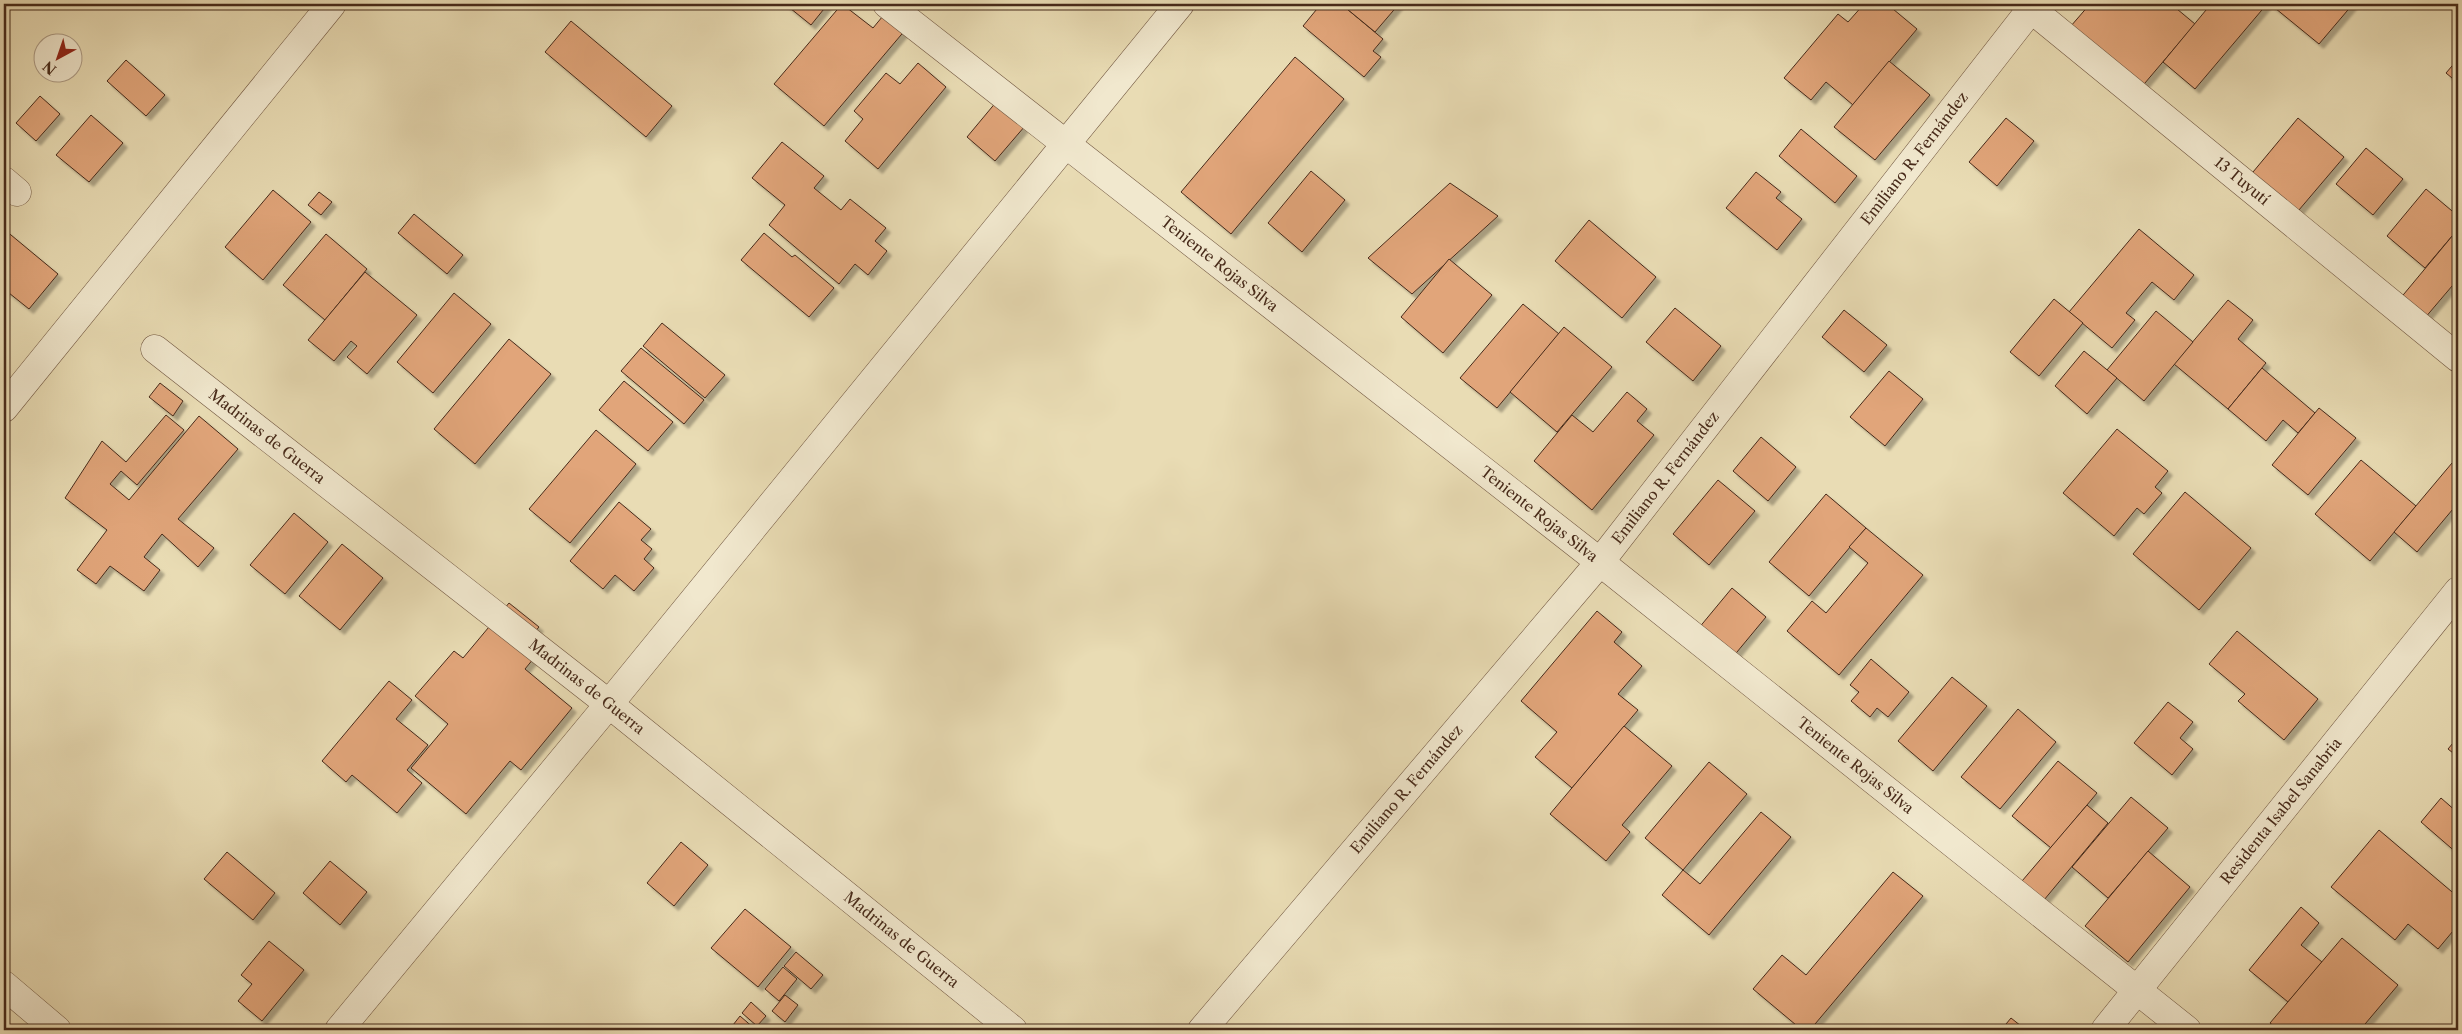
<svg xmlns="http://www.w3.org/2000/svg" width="2462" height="1034" font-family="'Libre Caslon Text',serif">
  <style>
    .building { fill: #e1a57a; stroke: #472a1a; filter: url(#shadow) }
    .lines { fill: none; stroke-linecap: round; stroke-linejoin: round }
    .minor-casing { stroke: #705640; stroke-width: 29 }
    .minor { stroke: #f1e8ce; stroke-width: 28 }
    .labels { text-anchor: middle; stroke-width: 4; stroke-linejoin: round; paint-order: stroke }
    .street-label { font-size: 15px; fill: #472a1a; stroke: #f1e8ce }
  </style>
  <defs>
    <filter id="shadow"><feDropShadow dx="4.5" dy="4.5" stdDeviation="1" flood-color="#0004"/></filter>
  </defs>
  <rect width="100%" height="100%" fill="#e9dcb4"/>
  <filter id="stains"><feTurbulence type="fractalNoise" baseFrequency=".004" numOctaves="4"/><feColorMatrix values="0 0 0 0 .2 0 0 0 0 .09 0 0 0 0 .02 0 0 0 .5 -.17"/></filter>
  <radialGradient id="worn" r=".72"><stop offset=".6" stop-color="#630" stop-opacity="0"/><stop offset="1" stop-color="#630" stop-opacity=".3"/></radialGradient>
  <g class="building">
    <path d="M785 4H828L811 25Z"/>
    <path d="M842 4 873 28 892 5 912 22 824 126 774 84Z"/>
    <path d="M1321 4H1341L1383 39 1373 51 1381 57 1364 77 1303 26Z"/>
    <path d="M1341 4H1399L1375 32Z"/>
    <path d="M1864 4H1887L1917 29 1853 105 1826 82 1811 100 1784 78 1838 14 1848 22Z"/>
    <path d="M2090 4H2134L2137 6 2139 4H2171L2195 24 2128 103 2064 34Z"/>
    <path d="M2211 4H2267L2195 89 2163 62Z"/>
    <path d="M2270 4H2353L2319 44Z"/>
    <path d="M571 21 672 106 646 137 545 52Z"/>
    <path d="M1295 57 1344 99 1231 234 1181 192Z"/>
    <path d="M2458 59V83L2446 73Z"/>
    <path d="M126 60 165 95 146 116 107 81Z"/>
    <path d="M1889 61 1930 95 1875 160 1834 127Z"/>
    <path d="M918 63 946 87 878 169 845 141 863 119 854 111 886 73 900 84Z"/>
    <path d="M1002 95 1031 119 995 161 967 137Z"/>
    <path d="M40 96 60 114 36 141 16 123Z"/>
    <path d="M91 115 123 143 89 182 56 155Z"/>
    <path d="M2006 118 2034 141 1997 186 1969 162Z"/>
    <path d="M2298 118 2344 157 2293 217 2248 178Z"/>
    <path d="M1801 129 1857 176 1835 203 1779 156Z"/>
    <path d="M782 142 824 176 814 188 841 210 850 199 886 228 875 241 887 251 868 275 855 264 839 284 769 225 785 205 752 178Z"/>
    <path d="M2366 148 2403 179 2373 215 2336 184Z"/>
    <path d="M1311 171 1345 200 1302 252 1268 223Z"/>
    <path d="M1756 172 1781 192 1776 198 1802 219 1777 250 1726 208Z"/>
    <path d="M1450 183 1498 216 1412 294 1368 258Z"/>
    <path d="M2426 189 2458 216V229L2425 268 2387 236Z"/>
    <path d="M273 190 311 222 263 280 225 247Z"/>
    <path d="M319 192 332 202 321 215 308 205Z"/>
    <path d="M414 214 463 255 447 274 398 233Z"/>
    <path d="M1589 220 1656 277 1622 318 1555 261Z"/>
    <path d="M2139 229 2194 275 2174 300 2152 282 2126 313 2135 320 2112 348 2069 312Z"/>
    <path d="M2458 229V279L2413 332 2389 312Z"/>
    <path d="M5 230 58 274 29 309 4 289Z"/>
    <path d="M764 233 792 257 795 255 834 288 809 317 741 260Z"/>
    <path d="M326 234 367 269 325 320 283 285Z"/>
    <path d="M1449 259 1492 295 1443 353 1401 317Z"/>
    <path d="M365 272 417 315 367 374 347 357 357 346 351 341 334 361 308 340Z"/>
    <path d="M454 293 491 324 433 393 397 362Z"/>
    <path d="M2054 299 2083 323 2039 376 2010 352Z"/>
    <path d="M2228 300 2253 320 2238 339 2266 363 2228 409 2174 364Z"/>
    <path d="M1523 304 1559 334 1497 408 1460 378Z"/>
    <path d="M1675 308 1721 346 1693 381 1646 342Z"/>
    <path d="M1844 310 1887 345 1864 372 1822 337Z"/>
    <path d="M2156 311 2193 342 2144 401 2107 370Z"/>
    <path d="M662 323 725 375 705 398 643 346Z"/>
    <path d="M1564 327 1612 367 1557 432 1510 392Z"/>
    <path d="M509 339 551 374 475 464 434 429Z"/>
    <path d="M641 348 704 400 684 424 621 371Z"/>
    <path d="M2084 351 2117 378 2087 414 2055 386Z"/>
    <path d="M2262 368 2315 413 2298 433 2283 420 2266 441 2228 409Z"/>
    <path d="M1889 371 1923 399 1885 446 1850 417Z"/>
    <path d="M624 381 673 422 648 451 599 410Z"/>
    <path d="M160 383 183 401 173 416 149 397Z"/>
    <path d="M1627 392 1647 409 1637 421 1654 435 1592 510 1534 461 1572 415 1593 432Z"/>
    <path d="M2319 408 2356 438 2308 495 2272 465Z"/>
    <path d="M166 415 184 430 137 485 121 471 110 484 129 500 199 416 238 449 178 519 214 548 198 567 162 534 144 557 160 570 144 591 110 566 96 584 77 570 107 530 65 498 102 441 126 462Z"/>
    <path d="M2117 429 2168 471 2155 487 2162 493 2144 514 2137 508 2114 536 2063 493Z"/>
    <path d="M596 430 636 464 570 543 529 509Z"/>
    <path d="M1761 437 1796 467 1768 501 1733 471Z"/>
    <path d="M2361 460 2416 506 2370 561 2315 514Z"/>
    <path d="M2452 463 2458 468V503L2417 552 2394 532Z"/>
    <path d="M1718 480 1755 511 1709 565 1673 534Z"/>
    <path d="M2185 492 2251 548 2199 610 2133 554Z"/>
    <path d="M1826 494 1866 528 1809 596 1769 562Z"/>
    <path d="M619 502 651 529 641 540 652 549 644 559 654 568 634 591 615 575 603 589 570 561Z"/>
    <path d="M294 513 328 542 285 594 250 565Z"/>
    <path d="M1866 528 1923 575 1839 675 1787 631 1812 601 1826 613 1868 563 1849 547Z"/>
    <path d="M342 544 383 578 340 630 299 596Z"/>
    <path d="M1732 588 1766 617 1732 658 1698 629Z"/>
    <path d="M509 603 539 627 531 636 543 647 525 669 572 708 521 770 510 761 466 814 411 768 448 724 415 696 454 651 463 658Z"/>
    <path d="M1597 611 1622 632 1614 642 1642 666 1618 694 1638 710 1572 788 1535 757 1557 732 1521 701Z"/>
    <path d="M2237 631 2318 699 2284 740 2238 701 2245 694 2209 664Z"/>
    <path d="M1871 659 1909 692 1888 717 1877 708 1870 717 1851 701 1859 692 1850 685Z"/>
    <path d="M1952 677 1987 706 1933 771 1898 741Z"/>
    <path d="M389 681 412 700 396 719 428 745 407 770 422 783 397 813 352 775 346 782 322 761Z"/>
    <path d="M2168 702 2193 722 2180 738 2193 749 2172 775 2134 743Z"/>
    <path d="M2018 709 2056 742 2000 809 1961 777Z"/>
    <path d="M1624 726 1672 766 1622 825 1630 832 1606 861 1550 814Z"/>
    <path d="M2458 737V757L2448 749Z"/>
    <path d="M2058 761 2097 793 2051 848 2012 816Z"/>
    <path d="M1709 762 1747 794 1683 870 1645 838Z"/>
    <path d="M2131 797 2168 828 2108 898 2072 867Z"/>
    <path d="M2441 798 2458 813V854L2421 822Z"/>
    <path d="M2087 805 2108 823 2044 900 2022 881Z"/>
    <path d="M1761 812 1791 837 1709 935 1662 895 1683 870 1700 884Z"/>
    <path d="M2379 830 2458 897V925L2438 949 2408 924 2395 940 2331 887Z"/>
    <path d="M681 842 708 865 674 906 647 883Z"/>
    <path d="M2148 851 2190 887 2128 962 2085 926Z"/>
    <path d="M227 852 275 893 253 920 204 879Z"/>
    <path d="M330 861 367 892 340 925 303 893Z"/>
    <path d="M1893 872 1923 896 1810 1030H1802L1753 989 1782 955 1806 975Z"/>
    <path d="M2301 907 2319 923 2301 945 2322 962 2288 1002 2249 970Z"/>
    <path d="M745 909 791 947 758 987 711 948Z"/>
    <path d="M2342 938 2398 985 2360 1030H2279L2270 1023Z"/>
    <path d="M269 941 304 970 262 1021 238 1001 252 984 241 975Z"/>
    <path d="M796 952 823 975 811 989 784 966Z"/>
    <path d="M783 967 797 979 779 1001 765 989Z"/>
    <path d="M785 995 798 1005 785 1022 772 1011Z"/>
    <path d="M751 1002 766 1016 757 1026 742 1013Z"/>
    <path d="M740 1016 755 1029 754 1030H739L733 1025Z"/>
    <path d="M2011 1018 2026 1030H2001Z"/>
  </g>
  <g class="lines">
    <defs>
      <g id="minor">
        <path id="s1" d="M887 4 1600 562 2187 1030"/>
        <path id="s2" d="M2025 4 2458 358"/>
        <path d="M4 181 17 192"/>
        <path id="s3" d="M155 349 609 704 1013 1030"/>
        <path d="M4 408 332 4"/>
        <path d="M4 985 57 1030"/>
        <path d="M339 1030 609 704 1180 4"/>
        <path id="s4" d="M1202 1030 1600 562 2035 4"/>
        <path id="s5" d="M2105 1030 2458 591"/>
      </g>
    </defs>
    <use href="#minor" class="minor-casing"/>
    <use href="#minor" class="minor"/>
  </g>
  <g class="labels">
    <g class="street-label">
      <text dy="5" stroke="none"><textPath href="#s4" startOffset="1126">Emiliano R. Fernández</textPath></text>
      <text dy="5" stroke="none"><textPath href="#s2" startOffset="280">13 Tuyutí</textPath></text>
      <text dy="5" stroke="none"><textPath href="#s1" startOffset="422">Teniente Rojas Silva</textPath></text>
      <text dy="5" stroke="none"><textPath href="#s3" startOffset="142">Madrinas de Guerra</textPath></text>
      <text dy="5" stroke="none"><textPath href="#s4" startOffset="721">Emiliano R. Fernández</textPath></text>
      <text dy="5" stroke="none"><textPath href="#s1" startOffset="828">Teniente Rojas Silva</textPath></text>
      <text dy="5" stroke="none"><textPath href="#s3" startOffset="548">Madrinas de Guerra</textPath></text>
      <text dy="5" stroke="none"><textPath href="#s1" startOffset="1232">Teniente Rojas Silva</textPath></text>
      <text dy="5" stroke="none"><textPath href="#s4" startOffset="316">Emiliano R. Fernández</textPath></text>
      <text dy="5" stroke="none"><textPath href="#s5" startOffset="281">Residenta Isabel Sanabria</textPath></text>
      <text dy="5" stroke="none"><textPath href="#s3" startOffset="952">Madrinas de Guerra</textPath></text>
    </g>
  </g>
  <rect width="2462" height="1034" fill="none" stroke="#e9dcb4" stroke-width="20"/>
  <rect x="5" y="5" width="2452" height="1024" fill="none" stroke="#472a1a" stroke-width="2.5"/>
  <rect x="10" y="10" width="2442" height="1014" fill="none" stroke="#472a1a"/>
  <g transform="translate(58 58) rotate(220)"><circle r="24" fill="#f1e8ce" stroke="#ad9c86"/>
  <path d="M0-4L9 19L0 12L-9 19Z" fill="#8f2418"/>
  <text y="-8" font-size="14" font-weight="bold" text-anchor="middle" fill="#472a1a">N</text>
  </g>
  <rect width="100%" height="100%" filter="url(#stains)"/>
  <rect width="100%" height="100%" fill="url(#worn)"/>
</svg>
